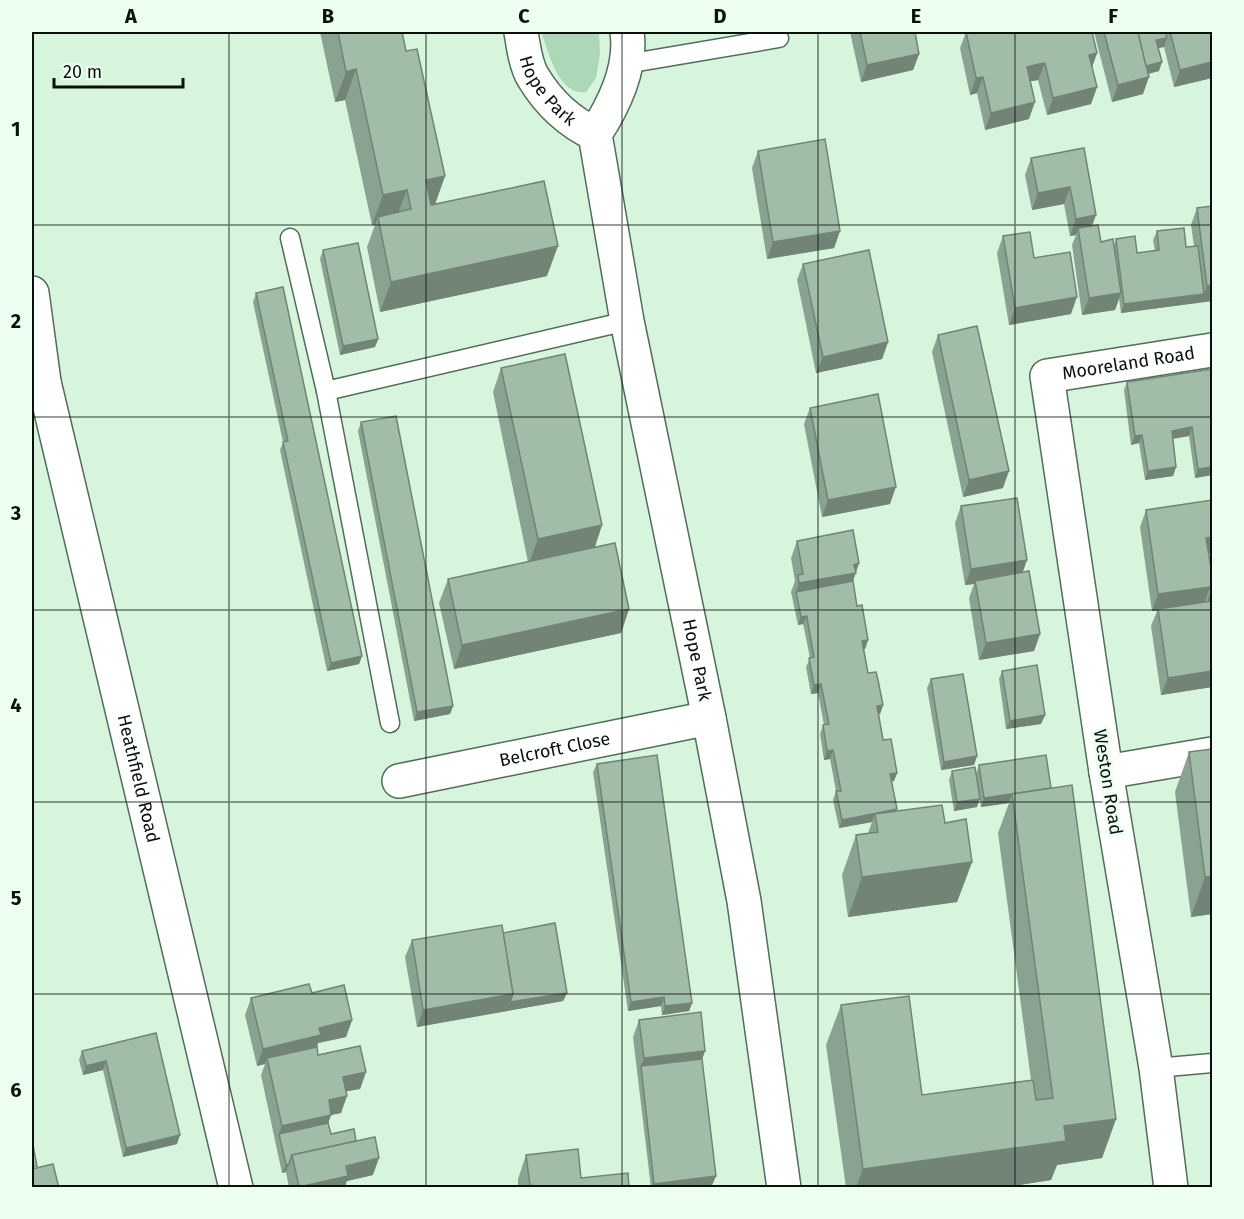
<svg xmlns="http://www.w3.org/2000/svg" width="1244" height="1219" font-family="'Fira Sans',sans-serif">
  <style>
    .green { fill: #add8b7 }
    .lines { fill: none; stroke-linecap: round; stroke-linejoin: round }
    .lane-casing { stroke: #526d59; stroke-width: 21 }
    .street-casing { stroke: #526d59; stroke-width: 36 }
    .lane { stroke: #fff; stroke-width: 18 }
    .street { stroke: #fff; stroke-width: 33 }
    .wall { fill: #8aa390 }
    .shaded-wall { fill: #718475 }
    .building { fill: #a1bda7; stroke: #718475; stroke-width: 1.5 }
    .grid { fill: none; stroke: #08120b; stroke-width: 1.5; stroke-opacity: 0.55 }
    .labels { text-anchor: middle; stroke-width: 6; stroke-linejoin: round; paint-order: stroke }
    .street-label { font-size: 18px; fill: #08120b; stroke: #edfff0 }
    .neatline { fill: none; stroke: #08120b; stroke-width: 2 }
    .grid-label { font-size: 20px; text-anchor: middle; font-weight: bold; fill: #08120b }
  </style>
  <rect width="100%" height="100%" fill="#d7f5dd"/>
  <path class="green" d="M541 32H599L600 54 596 78 586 92C558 96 549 52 541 32Z"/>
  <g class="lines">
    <defs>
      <g id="lane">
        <path d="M626 64 779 38"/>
        <path d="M290 238 326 391 390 723"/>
        <path d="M326 391 627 321"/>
        <path d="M1156 1068 1212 1063"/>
      </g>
      <g id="street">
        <path id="s1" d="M521 32C523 45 526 66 533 77 548 102 569 122 595 134"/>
        <path id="s2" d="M627 32C632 67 614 105 595 134L627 321 709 718 744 901 784 1188"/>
        <path d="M32 293 44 382"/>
        <path id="s3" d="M32 385 44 382 236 1188"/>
        <path d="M1106 772 1212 754"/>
        <path id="s4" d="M399 781 709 718"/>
        <path id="s5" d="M1171 1188 1156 1068 1106 772 1047 376 1212 350"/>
      </g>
    </defs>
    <use href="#lane" class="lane-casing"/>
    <use href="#street" class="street-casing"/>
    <use href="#lane" class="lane"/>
    <use href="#street" class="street"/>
  </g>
  <g class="wall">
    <path d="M320 32H402L406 51 445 176 435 204 547 276 380 312 367 247 375 225H372L345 100 335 102Z"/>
    <path d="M850 32H915L919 54 913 70 861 82Z"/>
    <path d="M966 32 1097 53 1092 67 1097 87 1091 104 1047 115 1038 80 1033 81H1031L1029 119 985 130 977 93 970 95 960 48Z"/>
    <path d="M1094 32H1212V78L1174 87 1164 47 1158 48 1159 71 1148 74 1143 94 1112 102Z"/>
    <path d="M1084 148 1092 226 1101 242 1114 246 1116 239 1137 253 1155 251 1153 240 1157 231 1186 247 1194 246 1191 225 1197 208 1212 301 1121 313 1119 298 1115 310 1082 315 1072 245 1076 235 1070 236 1064 204 1032 210 1025 175 1031 158Z"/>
    <path d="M758 151 840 231 834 248 767 259 752 168Z"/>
    <path d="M1003 236 1034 258 1071 314 1009 325 997 253Z"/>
    <path d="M323 250 378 339 375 347 340 355 320 259Z"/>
    <path d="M803 264 888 342 882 359 816 373 797 280Z"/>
    <path d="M256 293 362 656 359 664 327 671 280 450 283 442 253 302Z"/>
    <path d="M938 335 1003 488 963 497 932 352Z"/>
    <path d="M501 368 602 525 594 547 629 609 621 633 454 669 439 603 448 579 528 562 493 392Z"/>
    <path d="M1212 369V475L1195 478 1189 436 1173 439 1176 467 1173 476 1145 480 1139 443 1131 445 1124 390 1127 382Z"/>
    <path d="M810 408 890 504 822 517 804 424Z"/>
    <path d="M361 422 453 706 450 714 414 721 358 431Z"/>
    <path d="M1212 500V553L1209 554 1211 568H1212V687L1161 695 1151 626 1157 611H1152L1140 527 1146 510Z"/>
    <path d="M961 506 1027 560 1022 573 1040 634 1034 651 979 660 969 598 974 584 965 585 955 523Z"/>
    <path d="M797 541 859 563 853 581 857 606 868 640 865 649H864L868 673 883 705 880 714H879L883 740 897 773 894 781 891 782 896 811 945 823 972 862 957 902 848 917 842 875 856 835 868 833 872 822 839 828 833 800 836 791 830 759 824 760 820 734 823 725H824L818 693 811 694 806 667 810 658 805 633 803 624 798 625 791 592 795 581 791 558Z"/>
    <path d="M1002 671 1045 715 1041 724 1006 729 999 679Z"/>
    <path d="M931 679 977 756 974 765 941 770 927 688Z"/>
    <path d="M1189 752 1212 914 1191 917 1175 792Z"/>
    <path d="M597 764 692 1003 689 1011 662 1015 661 1006 628 1011 593 772Z"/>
    <path d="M979 765 1051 788 1116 1119 1102 1158 1057 1165 1051 1180 1000 1188H846L826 1045 841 1005 922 1095 1031 1080 998 833 1009 803 981 807 976 774Z"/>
    <path d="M952 771 977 807 954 811 949 780Z"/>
    <path d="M503 933 567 993 563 1001 417 1027 405 957 412 940Z"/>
    <path d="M312 993 352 1020 346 1037 318 1043 317 1048 318 1055 366 1072 360 1089 346 1091 341 1113 331 1115 328 1123 331 1134 356 1141 373 1175 347 1181 345 1184 346 1188H289L286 1172 282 1173 261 1075 265 1064 257 1066 245 1015 251 998Z"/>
    <path d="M639 1020 705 1051 702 1059 716 1176 712 1185 690 1188H651L633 1037Z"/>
    <path d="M156 1033 177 1144 123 1157 103 1070 83 1075 79 1060 82 1051Z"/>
    <path d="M526 1155 581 1178 518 1186V1179Z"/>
  </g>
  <g class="shaded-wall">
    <path d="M1167 38 1164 47 1153 49 1156 40Z"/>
    <path d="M1097 53 1091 70 1089 55Z"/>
    <path d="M919 54 913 70 861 82 867 65Z"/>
    <path d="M1162 62 1159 71 1138 76 1141 68Z"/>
    <path d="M1212 62V78L1174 87 1180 70Z"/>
    <path d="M1045 63 1038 80 1021 83 1027 67Z"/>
    <path d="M356 69 345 100 335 102 346 72Z"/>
    <path d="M983 77 977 93 970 95 976 78Z"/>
    <path d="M1149 77 1143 94 1112 102 1118 85Z"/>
    <path d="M1097 87 1091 104 1047 115 1053 98Z"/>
    <path d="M1035 102 1029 119 985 130 991 113Z"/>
    <path d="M445 176 434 207 414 211 426 180Z"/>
    <path d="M1070 187 1064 204 1032 210 1038 193Z"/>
    <path d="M407 190 395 221 378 217 375 225H372L383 195Z"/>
    <path d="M1096 215 1090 232 1078 228 1076 235 1070 236 1076 219Z"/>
    <path d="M840 231 834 248 767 259 773 242Z"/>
    <path d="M558 246 547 276 380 312 391 282Z"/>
    <path d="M1212 285V301L1121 313 1124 304 1204 294 1207 286Z"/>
    <path d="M1121 293 1115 310 1082 315 1089 298Z"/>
    <path d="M1077 297 1071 314 1009 325 1015 308Z"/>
    <path d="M378 339 375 347 340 355 343 346Z"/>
    <path d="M888 342 882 359 816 373 823 357Z"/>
    <path d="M1192 427 1189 436 1169 439 1172 431Z"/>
    <path d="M1142 435 1139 443 1131 445 1135 436Z"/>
    <path d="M1176 467 1173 476 1145 480 1148 471Z"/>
    <path d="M1212 467V475L1195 478 1198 469Z"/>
    <path d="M1009 471 1003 488 963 497 969 480Z"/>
    <path d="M896 487 890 504 822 517 828 500Z"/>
    <path d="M602 525 594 550 529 563 538 539Z"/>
    <path d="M1212 537V553L1200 555 1206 538Z"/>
    <path d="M1027 560 1021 577 975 581 974 584 965 585 971 569Z"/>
    <path d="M859 563 850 590 796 592 793 600 799 583Z"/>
    <path d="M1210 587 1204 604 1152 611 1158 594Z"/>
    <path d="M1211 592H1212V608L1204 609Z"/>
    <path d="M629 609 621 633 454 669 462 645Z"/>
    <path d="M807 616 803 624 798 625 801 617Z"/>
    <path d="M1040 634 1034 651 979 660 986 643Z"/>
    <path d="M868 640 865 649 859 650 862 641Z"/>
    <path d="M362 656 359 664 327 671 331 663Z"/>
    <path d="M1212 671V687L1161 695 1168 678Z"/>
    <path d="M821 684 818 693 811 694 814 685Z"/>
    <path d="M883 705 880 714 874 715 877 706Z"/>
    <path d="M453 706 450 714 414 721 417 712Z"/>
    <path d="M1045 715 1041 724 1006 729 1010 721Z"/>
    <path d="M833 750 830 759 824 760 827 751Z"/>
    <path d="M977 756 974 765 941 770 944 762Z"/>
    <path d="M897 773 894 781 887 782 890 774Z"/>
    <path d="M1012 794 1009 803 981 807 984 798Z"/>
    <path d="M980 799 977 807 954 811 957 802Z"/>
    <path d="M897 809 893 818 875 814 872 822 839 828 842 820Z"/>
    <path d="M972 862 957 902 848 917 862 877Z"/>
    <path d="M1212 876V914L1191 917 1205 877Z"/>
    <path d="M567 993 563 1001 417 1027 423 1010 513 994Z"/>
    <path d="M664 997 661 1006 628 1011 631 1002Z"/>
    <path d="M692 1003 689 1011 662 1015 665 1006Z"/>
    <path d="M352 1020 346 1037 318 1043 315 1052 267 1058 265 1064 257 1066 263 1049 319 1028Z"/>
    <path d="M705 1051 699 1068 641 1066 637 1075 644 1058Z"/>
    <path d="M106 1061 103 1070 83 1075 86 1066Z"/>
    <path d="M366 1072 360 1089 337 1093 343 1077Z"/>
    <path d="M347 1096 341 1113 331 1115 325 1132 279 1134 282 1126 329 1100Z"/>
    <path d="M1116 1119 1102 1158 1057 1165 1051 1180 1000 1188H856L863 1169 1064 1126Z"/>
    <path d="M180 1135 177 1144 123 1157 126 1148Z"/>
    <path d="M379 1158 373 1175 347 1181 344 1188H299L346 1166Z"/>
    <path d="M289 1164 286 1172 282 1173 286 1165Z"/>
    <path d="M716 1176 712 1185 690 1188H653L654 1184Z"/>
  </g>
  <g class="building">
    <path d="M338 32H402L406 51 417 49 445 176 426 180 431 205 544 181 558 246 391 282 378 217 411 209 407 190 383 195 356 69 346 72Z"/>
    <path d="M860 32H915L919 54 867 65Z"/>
    <path d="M966 32H1092L1097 53 1089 55 1097 87 1053 98 1045 63 1039 64 1027 67 1035 102 991 113 983 77 976 78Z"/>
    <path d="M1104 32H1138L1149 77 1118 85Z"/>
    <path d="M1138 32H1165L1167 38 1156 40 1162 62 1146 66Z"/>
    <path d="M1170 32H1212V62L1180 70Z"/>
    <path d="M825 139 840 231 773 242 758 151Z"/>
    <path d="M1084 148 1096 215 1076 219 1070 187 1038 193 1031 158Z"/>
    <path d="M1212 206V285L1207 286 1197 208Z"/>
    <path d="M1098 225 1101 242 1113 239 1121 293 1089 298 1078 228Z"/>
    <path d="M1184 228 1186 247 1198 246 1204 294 1124 304 1116 239 1135 236 1137 253 1159 250 1157 231Z"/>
    <path d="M1030 232 1034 258 1070 252 1077 297 1015 308 1003 236Z"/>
    <path d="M358 243 378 339 343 346 323 250Z"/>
    <path d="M869 250 888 342 823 357 803 264Z"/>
    <path d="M283 287 362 656 331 663 283 442 288 441 256 293Z"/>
    <path d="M977 326 1009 471 969 480 938 335Z"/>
    <path d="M565 354 602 525 538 539 501 368Z"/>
    <path d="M1212 369V467L1198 469 1192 427 1172 431 1176 467 1148 471 1142 435 1135 436 1127 382Z"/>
    <path d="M878 394 896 487 828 500 810 408Z"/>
    <path d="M396 416 453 706 417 712 361 422Z"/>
    <path d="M1017 498 1027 560 971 569 961 506Z"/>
    <path d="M1212 500V537L1206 538 1211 568H1212V592H1211L1210 587 1158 594 1146 510Z"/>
    <path d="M853 530 859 563 854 565 856 573 799 583 798 575 803 574 797 541Z"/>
    <path d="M615 543 629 609 462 645 448 579Z"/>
    <path d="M1029 571 1040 634 986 643 975 581Z"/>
    <path d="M853 581 857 606 862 605 868 640 862 641 868 673 876 672 878 680 883 705 877 706 883 740 891 739 897 773 890 774 897 809 842 820 836 791H841L833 750 827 751 823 725 829 724 821 684 814 685 809 658 814 657 808 624 807 616 801 617 796 592Z"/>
    <path d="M1212 601V671L1168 678 1158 609Z"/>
    <path d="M1037 665 1045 715 1010 721 1002 671Z"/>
    <path d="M963 674 977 756 944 762 931 679Z"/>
    <path d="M1212 749V876L1205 877 1189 752Z"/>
    <path d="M657 755 692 1003 665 1006 664 997 631 1002 597 764Z"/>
    <path d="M1046 755 1051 788 984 798 979 765Z"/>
    <path d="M975 767 980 799 957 802 952 771Z"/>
    <path d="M1072 785 1116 1119 1064 1126 1066 1141 863 1169 841 1005 909 996 922 1095 1033 1080 1036 1100 1053 1098 1012 794Z"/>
    <path d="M942 805 945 823 966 819 972 862 862 877 856 835 878 832 875 814Z"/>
    <path d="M555 923 567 993 510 1002 513 994 503 933Z"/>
    <path d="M502 925 513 994 423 1010 412 940Z"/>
    <path d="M309 984 312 993 344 985 352 1020 319 1028 321 1035 263 1049 251 998Z"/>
    <path d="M701 1012 705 1051 644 1058 639 1020Z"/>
    <path d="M156 1033 180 1135 126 1148 106 1061 86 1066 82 1051Z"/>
    <path d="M360 1046 366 1072 343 1077 347 1096 329 1100 331 1115 282 1126 267 1058 317 1047 318 1055Z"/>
    <path d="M702 1059 716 1176 654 1184 641 1066Z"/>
    <path d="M328 1123 331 1134 354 1129 356 1141 292 1155 289 1164 286 1165 279 1134Z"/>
    <path d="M375 1137 379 1158 346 1166 348 1176 299 1187 292 1155Z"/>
    <path d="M32 1140 37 1166 32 1167Z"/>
    <path d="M578 1149 581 1178 628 1173 629 1188H509L530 1185 526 1155Z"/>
    <path d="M53 1164 59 1188H32V1169Z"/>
    <path d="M345 1184 346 1188H331Z"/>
  </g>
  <path class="grid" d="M229 32V1188M426 32V1188M622 32V1188M818 32V1188M1015 32V1188M32 225H1212M32 417H1212M32 610H1212M32 802H1212M32 994H1212"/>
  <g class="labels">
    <g class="street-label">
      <text dy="6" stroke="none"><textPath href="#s1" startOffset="66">Hope Park</textPath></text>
      <text dy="6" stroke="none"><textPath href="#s5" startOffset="904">Mooreland Road</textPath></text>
      <text dy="6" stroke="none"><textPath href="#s2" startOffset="645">Hope Park</textPath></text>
      <text dy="6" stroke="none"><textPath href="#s4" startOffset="159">Belcroft Close</textPath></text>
      <text dy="6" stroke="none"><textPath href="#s3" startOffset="420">Heathfield Road</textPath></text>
      <text transform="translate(1108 782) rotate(81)" y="6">Weston Road</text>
    </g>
  </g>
  <rect width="1244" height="1219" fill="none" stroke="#edfff0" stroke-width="66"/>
  <path d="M54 78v9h129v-9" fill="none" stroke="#08120b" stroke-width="3"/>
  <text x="63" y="78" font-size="18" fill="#08120b" stroke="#edfff0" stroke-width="4.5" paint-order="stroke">20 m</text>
  <rect x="33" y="33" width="1178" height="1153" class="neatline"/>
  <g class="grid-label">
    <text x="131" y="23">A</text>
    <text x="328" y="23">B</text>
    <text x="524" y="23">C</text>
    <text x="720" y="23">D</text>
    <text x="916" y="23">E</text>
    <text x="1113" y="23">F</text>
    <text x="16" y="136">1</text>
    <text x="16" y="328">2</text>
    <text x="16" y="520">3</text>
    <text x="16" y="712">4</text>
    <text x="16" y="905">5</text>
    <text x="16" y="1097">6</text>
  </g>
</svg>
